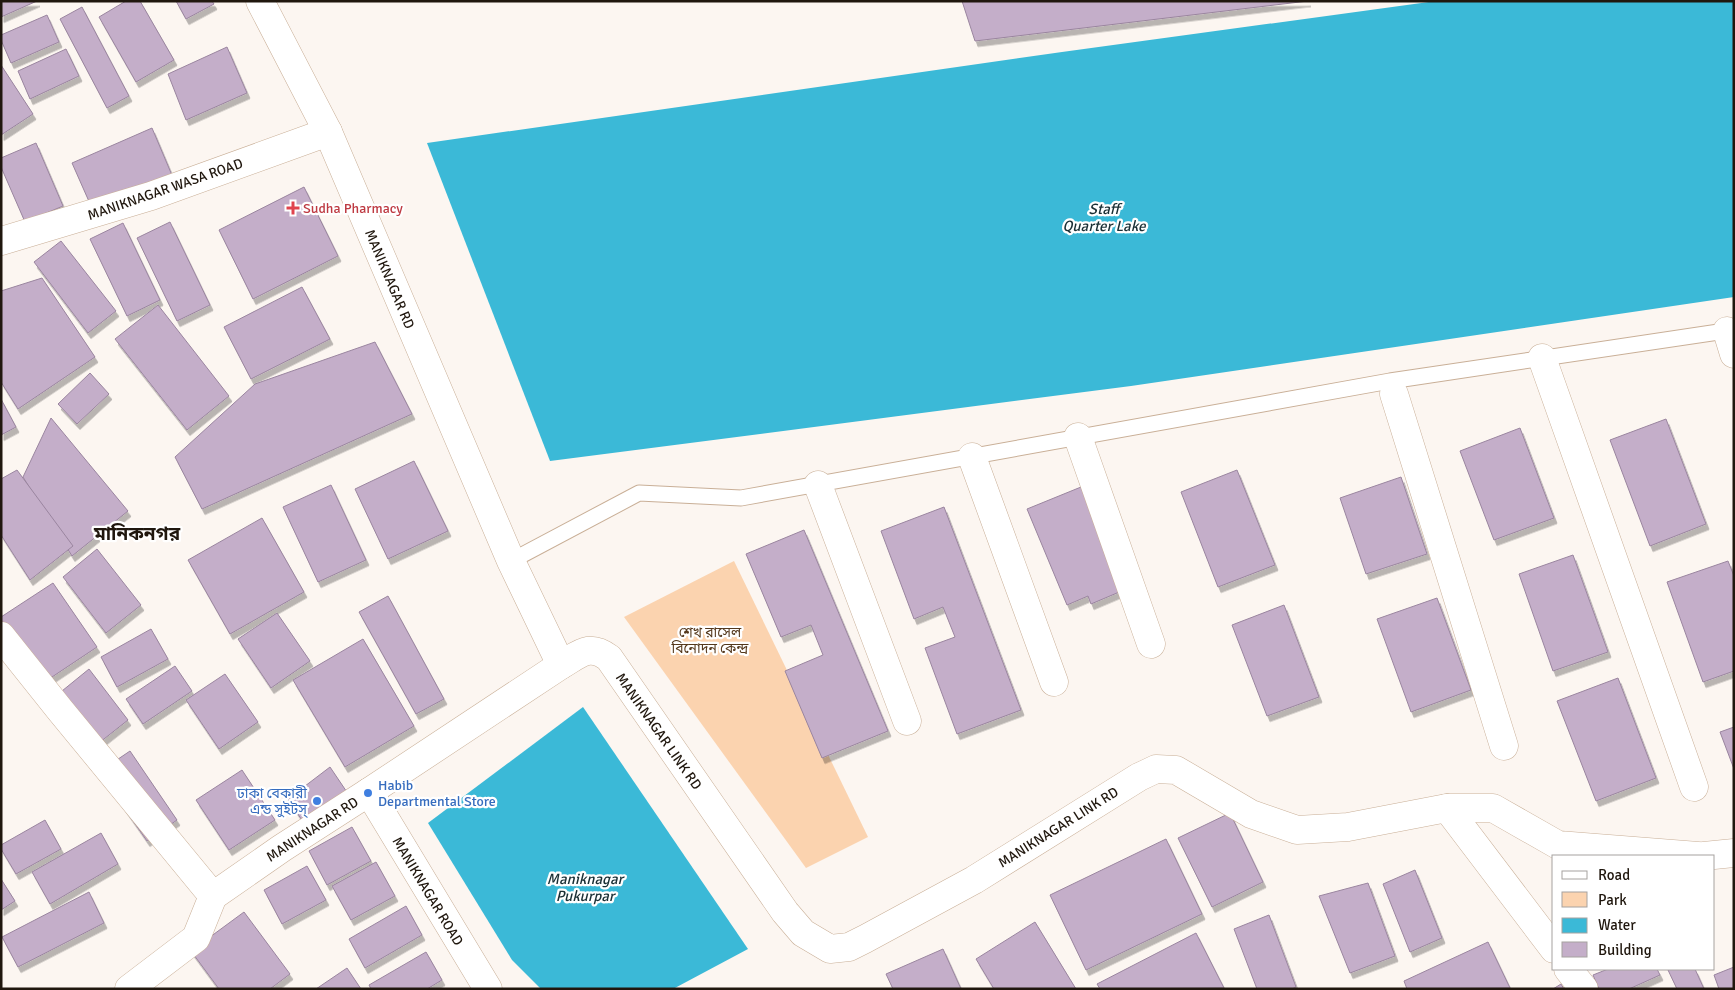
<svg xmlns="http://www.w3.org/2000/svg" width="1735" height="990" font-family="Signika,'Noto Sans Bengali',sans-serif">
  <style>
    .green { fill: #fbd3af }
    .water { fill: #3bb9d7 }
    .building { fill: #c4aec9; stroke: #9a859f; filter: url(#shadow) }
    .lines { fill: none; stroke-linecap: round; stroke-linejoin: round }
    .service-casing { stroke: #c9af97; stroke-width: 17 }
    .minor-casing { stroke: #c9af97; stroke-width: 29 }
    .service { stroke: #fff; stroke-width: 15 }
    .minor { stroke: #fff; stroke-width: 28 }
    .health-dot { fill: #e0444e; stroke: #fff; stroke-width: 2 }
    .shop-dot { fill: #3f7fe0; stroke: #fff; stroke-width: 2 }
    .labels { text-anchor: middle; stroke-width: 4.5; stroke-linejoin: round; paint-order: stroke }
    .street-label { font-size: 14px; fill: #20170e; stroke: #fff }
    .health-label { font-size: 14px; fill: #be3a42; stroke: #fff; text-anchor: start }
    .park-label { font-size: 14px; fill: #54381c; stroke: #fff }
    .shop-label { font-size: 14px; fill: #366cbe; stroke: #fff; text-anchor: start }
    .water-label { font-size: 15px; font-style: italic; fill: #1a2f35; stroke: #fff }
    .district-label { font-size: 19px; font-weight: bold; fill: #20170e; stroke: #fff }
  </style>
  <defs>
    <filter id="shadow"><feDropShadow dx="3" dy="5.5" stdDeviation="0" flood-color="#0004"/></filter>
  </defs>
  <rect width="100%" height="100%" fill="#fcf6f1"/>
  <path class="green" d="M734 561 868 837 806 868 624 617Z"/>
  <g class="water">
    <path d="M1436 1H1734V297L1131 386 550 461 427 143 1062 52Z"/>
    <path d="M583 707 748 949 673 989H541L512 960 428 823Z"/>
  </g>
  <g class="building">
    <path d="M1 1H37L1 17Z"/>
    <path d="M126 1H140L174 60 136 82 99 17Z"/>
    <path d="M176 1H212L214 4 186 19Z"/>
    <path d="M962 1H1308L975 41Z"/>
    <path d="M82 7 129 96 107 108 60 19Z"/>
    <path d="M47 15 59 42 11 63 1 40V35Z"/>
    <path d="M227 47 247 93 186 120 168 74Z"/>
    <path d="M66 49 79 76 30 99 18 71Z"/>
    <path d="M1 65 33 114 1 135Z"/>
    <path d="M152 128 174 180 95 215 72 163Z"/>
    <path d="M36 143 63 206 25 222 1 167V158Z"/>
    <path d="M304 187 338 256 253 299 219 230Z"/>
    <path d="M170 222 210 305 177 321 137 238Z"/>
    <path d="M123 223 160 300 127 316 90 239Z"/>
    <path d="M61 241 116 311 88 333 34 262Z"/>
    <path d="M42 278 95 357 18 409 1 382V291Z"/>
    <path d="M302 287 330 339 251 379 224 327Z"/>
    <path d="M158 305 229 396 187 430 115 339Z"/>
    <path d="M375 342 412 414 202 509 175 457 255 384Z"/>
    <path d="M90 373 109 394 77 424 58 404Z"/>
    <path d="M1 399 16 427 1 435Z"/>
    <path d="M51 418 128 511 72 556 23 477Z"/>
    <path d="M1666 419 1706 524 1650 546 1610 440Z"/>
    <path d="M1520 428 1554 518 1494 540 1460 451Z"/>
    <path d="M414 461 448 531 388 559 355 489Z"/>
    <path d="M17 470 73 546 30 580 1 535V479Z"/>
    <path d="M1237 470 1275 565 1218 587 1181 492Z"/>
    <path d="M1401 477 1427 554 1366 574 1340 498Z"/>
    <path d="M331 485 366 560 318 582 283 507Z"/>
    <path d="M1081 487 1124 590 1091 604 1088 596 1067 605 1027 509Z"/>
    <path d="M944 507 1021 710 957 734 925 648 955 637 943 607 914 619 881 531Z"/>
    <path d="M262 518 304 592 230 634 188 560Z"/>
    <path d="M804 530 888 731 822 758 785 671 823 655 811 625 781 637 746 554Z"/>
    <path d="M97 549 141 605 106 633 63 577Z"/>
    <path d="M1573 555 1608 652 1553 671 1519 574Z"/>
    <path d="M1728 561 1734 576V671L1703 682 1667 582Z"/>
    <path d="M53 583 97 647 37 687 1 635V617Z"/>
    <path d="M388 596 444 699 416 714 359 612Z"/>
    <path d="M1437 598 1471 690 1411 712 1377 619Z"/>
    <path d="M1284 605 1319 697 1267 716 1232 625Z"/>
    <path d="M277 613 310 661 271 688 238 639Z"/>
    <path d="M151 629 168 659 117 687 101 657Z"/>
    <path d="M363 639 414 726 345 767 293 680Z"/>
    <path d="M175 666 192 691 143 724 126 699Z"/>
    <path d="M89 669 128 720 85 754 46 704Z"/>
    <path d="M225 674 258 722 219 749 186 700Z"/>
    <path d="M1618 678 1656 778 1596 801 1557 701Z"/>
    <path d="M1734 727V769L1720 732Z"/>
    <path d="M130 751 177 820 147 841 99 772Z"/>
    <path d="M330 767 355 804 311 834 288 799Z"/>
    <path d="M242 770 275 820 229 850 196 800Z"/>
    <path d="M1230 813 1263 882 1212 907 1178 838Z"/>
    <path d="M45 820 61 849 16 874 1 849V845Z"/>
    <path d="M352 827 371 861 327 885 309 851Z"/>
    <path d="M101 833 118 864 50 904 32 872Z"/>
    <path d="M1166 839 1202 914 1086 970 1050 895Z"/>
    <path d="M376 862 395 896 351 920 332 886Z"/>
    <path d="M307 866 326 900 282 924 264 890Z"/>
    <path d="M1415 870 1442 938 1410 952 1383 884Z"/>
    <path d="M1 879 15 901 1 910Z"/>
    <path d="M1368 883 1395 956 1350 973 1319 896Z"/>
    <path d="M89 892 104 923 18 967 2 937Z"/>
    <path d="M406 906 422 935 365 968 349 939Z"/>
    <path d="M244 912 290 974 270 989H219L191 951Z"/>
    <path d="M1269 915 1296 987 1292 989H1257L1234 929Z"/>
    <path d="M1035 922 1076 989H994L976 959Z"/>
    <path d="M1196 933 1224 988 1100 989 1097 984Z"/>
    <path d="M1488 942 1510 988 1407 989 1404 981Z"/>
    <path d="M943 949 961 989H893L886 974Z"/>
    <path d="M426 952 442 980 427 989H371L369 985Z"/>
    <path d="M1734 967V989H1719L1714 975Z"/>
    <path d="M347 968 361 989H316Z"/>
    <path d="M1608 969H1657L1660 975 1629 989H1599L1593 975Z"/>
    <path d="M1671 969H1695L1704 989H1677L1668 970Z"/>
    <path d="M1561 984 1564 989H1553Z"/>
  </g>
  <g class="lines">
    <defs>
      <path id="service" d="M511 561 639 493 741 498 1390 381 1732 330"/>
      <g id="minor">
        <path d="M260 1 328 132 511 561 561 665"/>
        <path d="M1 241 151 196 328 132"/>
        <path d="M1727 331 1734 354"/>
        <path d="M1542 358 1694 787"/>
        <path d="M1394 394 1504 746"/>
        <path d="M1078 437 1151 644"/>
        <path d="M972 457 1054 682"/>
        <path d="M818 485 907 721"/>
        <path d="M1 636 60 710 213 896"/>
        <path d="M369 792 488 989"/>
        <path d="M1447 808 1554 949"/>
        <path d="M1704 856 1734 853"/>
        <path d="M213 896 282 848 369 792 561 665C580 654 589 643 609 658L785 912 803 933 830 949 849 947 865 939 974 880 1139 777 1156 769 1176 770 1251 814 1297 830 1348 827 1447 808H1493L1558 845 1698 856"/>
        <path d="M1568 969 1584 989"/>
        <path d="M129 989 196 938 213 896"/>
      </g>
    </defs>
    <use href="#service" class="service-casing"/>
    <use href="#minor" class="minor-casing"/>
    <use href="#service" class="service"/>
    <use href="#minor" class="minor"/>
  </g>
  <path class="health-dot" d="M290.5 200.5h5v5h5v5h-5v5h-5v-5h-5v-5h5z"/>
  <g class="shop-dot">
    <circle cx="368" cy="793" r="5"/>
    <circle cx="317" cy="801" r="5"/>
  </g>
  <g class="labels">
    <g class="street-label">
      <text transform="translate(165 189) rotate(-19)" y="5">MANIKNAGAR WASA ROAD</text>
      <text transform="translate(390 279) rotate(67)" y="5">MANIKNAGAR RD</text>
      <text transform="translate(659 731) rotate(55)" y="5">MANIKNAGAR LINK RD</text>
      <text transform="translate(1058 827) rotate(-32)" y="5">MANIKNAGAR LINK RD</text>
      <text transform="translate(312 829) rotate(-33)" y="5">MANIKNAGAR RD</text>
      <text transform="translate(428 891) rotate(59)" y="5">MANIKNAGAR ROAD</text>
    </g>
    <g class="health-label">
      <text x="303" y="213">Sudha Pharmacy</text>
    </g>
    <g class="park-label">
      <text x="710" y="637">শেখ রাসেল<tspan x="710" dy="16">বিনোদন কেন্দ্র</tspan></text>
    </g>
    <g class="shop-label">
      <text x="378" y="790">Habib<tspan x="378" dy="16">Departmental Store</tspan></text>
      <text x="307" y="798" text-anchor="end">ঢাকা বেকারী<tspan x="307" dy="16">এন্ড সুইটস্</tspan></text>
    </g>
    <g class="water-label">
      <text x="1104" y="214">Staff<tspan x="1104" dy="17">Quarter Lake</tspan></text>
      <text x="585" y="884">Maniknagar<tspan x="585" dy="17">Pukurpar</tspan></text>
    </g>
    <g class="district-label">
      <text x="137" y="540">মানিকনগর</text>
    </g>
  </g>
  <rect width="1735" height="990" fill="none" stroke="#20170e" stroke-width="5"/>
  <rect x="1552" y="855" width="162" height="115" fill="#ffffff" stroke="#a6a29f"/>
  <rect x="1562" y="871" width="25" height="8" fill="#ffffff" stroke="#a6a29f"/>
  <text x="1598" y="880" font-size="15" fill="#20170e">Road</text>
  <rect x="1562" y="892" width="25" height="15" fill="#fbd3af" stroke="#a6a29f"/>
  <text x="1598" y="905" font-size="15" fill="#20170e">Park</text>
  <rect x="1562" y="918" width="25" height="15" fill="#3bb9d7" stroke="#a6a29f"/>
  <text x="1598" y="930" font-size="15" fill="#20170e">Water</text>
  <rect x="1562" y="942" width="25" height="15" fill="#c4aec9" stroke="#a6a29f"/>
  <text x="1598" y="955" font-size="15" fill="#20170e">Building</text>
</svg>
